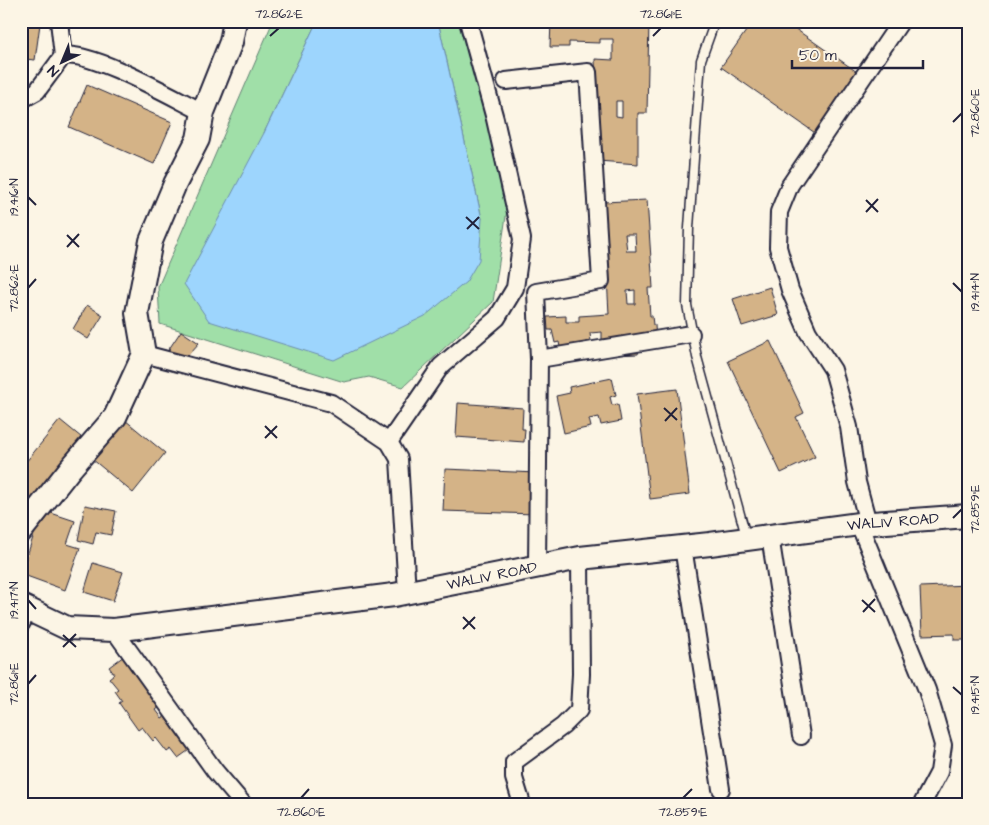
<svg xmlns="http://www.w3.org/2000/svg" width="989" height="825" font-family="'Architects Daughter',sans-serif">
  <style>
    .green { fill: #a0dfa8; stroke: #618072 }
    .water { fill: #9dd5fd; stroke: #6c8daf }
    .building { fill: #d4b387; stroke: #22223b; fill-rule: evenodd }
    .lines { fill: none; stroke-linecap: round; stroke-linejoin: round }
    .lane-casing { stroke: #22223b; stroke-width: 11 }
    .street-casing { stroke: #22223b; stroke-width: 20 }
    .secondary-casing { stroke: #22223b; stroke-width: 26 }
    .lane { stroke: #fcf5e5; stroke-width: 8 }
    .street { stroke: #fcf5e5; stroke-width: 16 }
    .secondary { stroke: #fcf5e5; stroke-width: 22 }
    .ticks { fill: none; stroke: #22223b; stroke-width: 2 }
    .labels { text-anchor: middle; stroke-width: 5; stroke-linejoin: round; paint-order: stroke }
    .street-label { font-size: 15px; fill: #22223b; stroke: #fcf5e5 }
    .neatline { fill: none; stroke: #22223b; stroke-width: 2 }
    .ticks-label { font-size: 12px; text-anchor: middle; fill: #22223b }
  </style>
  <rect width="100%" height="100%" fill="#fcf5e5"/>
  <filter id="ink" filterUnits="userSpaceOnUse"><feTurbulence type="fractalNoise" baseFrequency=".02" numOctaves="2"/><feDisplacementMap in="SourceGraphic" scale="10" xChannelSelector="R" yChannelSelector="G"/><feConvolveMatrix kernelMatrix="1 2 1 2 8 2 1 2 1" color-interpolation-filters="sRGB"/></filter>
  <g filter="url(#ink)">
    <path class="green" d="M273 21H317L264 133 482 219 438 21H462L508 203 493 302 403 387 369 377 344 382 160 324 158 287Z"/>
    <path class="water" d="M317 21H438L482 219 479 260 466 282 425 316 334 360 209 321 184 284 264 133Z"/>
    <g class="building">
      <path d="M21 21H37V24H40L35 60 25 59 26 53 21 52Z"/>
      <path d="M551 21H596V25L608 26V21H649L647 113H638V164L598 161 595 59 613 60V39H600V43L569 42V47H550ZM616 101H622V117L616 116Z"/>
      <path d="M753 21H784L860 74 818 135 721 67Z"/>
      <path d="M87 85 172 122 154 164 69 127Z"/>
      <path d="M647 200 653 288H648L650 316H652L653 325H655L656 342 641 344 638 354 615 355 614 347 571 356V363H559L555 347H560L559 342 555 343 552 330H548L547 317 566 316V322H579V316L609 314 603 202ZM625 234H635L636 251H627ZM635 290V304H628L627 291ZM602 332V342H591L590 333Z"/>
      <path d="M770 287 778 315 742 326 733 299Z"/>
      <path d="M87 305 103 315 88 339 73 329Z"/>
      <path d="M181 331 199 343 182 362 167 352Z"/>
      <path d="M770 341 804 413 796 417 815 457 781 473 728 361Z"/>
      <path d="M612 378 616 395 610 397 612 405 618 404 621 421 601 425 599 417 589 419 591 427 564 433 556 396 570 393 569 387Z"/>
      <path d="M677 389 690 494 650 499 637 394Z"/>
      <path d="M458 403 523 408 522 429H525L524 442 456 437Z"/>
      <path d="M60 420 87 442 28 515 21 509V468Z"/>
      <path d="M125 420 165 453 133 493 92 459Z"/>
      <path d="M445 469 537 473 535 514 443 511Z"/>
      <path d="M85 505 116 511 111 535 96 532 93 544 78 540Z"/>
      <path d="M42 510 75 521 67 544 80 548 65 590 21 574Z"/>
      <path d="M93 563 123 572 113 601 84 592Z"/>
      <path d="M968 585V640H954V634L922 635 920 587Z"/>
      <path d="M124 656 161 706 156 710 162 718 167 715 192 748 178 758 171 749 167 752 156 738 153 741 142 727 138 730 119 703 122 701 115 691 118 689 109 678 114 674 109 667Z"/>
    </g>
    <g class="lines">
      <defs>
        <path id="lane" d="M715 21 701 60 689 228 687 305 697 357 746 536"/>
        <g id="street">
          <path d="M59 21 63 56"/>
          <path d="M506 81 588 72 601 281 536 292 539 359 537 566"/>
          <path d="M21 100 37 91 63 56C91 50 174 98 203 112"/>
          <path d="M144 354 331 403 389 442 399 459 407 592"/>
          <path d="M539 359 691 334"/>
          <path d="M389 442 441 366 497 318 515 288 522 239 495 119 468 21"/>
          <path d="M868 523 857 482 849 427 833 370 808 332 790 290 778 247 779 212 790 185 901 21"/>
          <path d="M859 524 927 690 943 745 939 772 922 804"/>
          <path d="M770 536 801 736"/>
          <path d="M683 547 721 789"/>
          <path d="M21 624 29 609"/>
          <path d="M114 630 215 771 243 804"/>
          <path d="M522 804 514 778V762L563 726 579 710 581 674 580 558"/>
        </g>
        <g id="secondary">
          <path d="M21 531 70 469 115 417 144 354 137 313 151 241 175 184 198 139 203 112 231 42 235 21"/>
          <path id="s1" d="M21 606 67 628 114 630 394 595 580 558 710 544 859 524 968 516"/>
        </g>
      </defs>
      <use href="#lane" class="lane-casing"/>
      <use href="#street" class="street-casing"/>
      <use href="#secondary" class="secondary-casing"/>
      <use href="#lane" class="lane"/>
      <use href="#street" class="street"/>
      <use href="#secondary" class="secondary"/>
    </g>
  </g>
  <path class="ticks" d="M270 36 279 28M653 36 661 28M953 122 962 113M28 197 36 205M866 200 878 212M866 212 878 199M466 217 479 229M467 229 479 217M67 235 79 247M67 247 79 234M953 283 962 292M28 288 36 279M664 408 677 420M665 421 677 408M265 426 277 438M265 438 277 426M953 518 962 509M28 600 36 609M862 600 875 612M863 612 875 599M463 617 475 629M463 629 475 617M63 635 76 647M63 647 76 634M28 684 36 675M953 687 962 695M301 798 309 789M683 798 692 789"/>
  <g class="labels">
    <g class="street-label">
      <text dy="5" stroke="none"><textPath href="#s1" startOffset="885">WALIV ROAD</textPath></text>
      <text dy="5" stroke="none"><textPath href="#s1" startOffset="480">WALIV ROAD</textPath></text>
    </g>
  </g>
  <rect width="989" height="825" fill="none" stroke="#fcf5e5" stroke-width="55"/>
  <g transform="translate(62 62) rotate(224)" stroke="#fcf5e5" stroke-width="4" paint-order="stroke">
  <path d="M0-4L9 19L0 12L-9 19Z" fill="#22223b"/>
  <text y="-8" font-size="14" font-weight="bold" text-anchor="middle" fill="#22223b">N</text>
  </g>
  <path d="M792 60v8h131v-8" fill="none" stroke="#22223b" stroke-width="2.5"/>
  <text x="799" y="60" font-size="15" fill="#22223b" stroke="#fcf5e5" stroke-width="4" paint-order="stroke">50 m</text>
  <rect x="28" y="28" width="934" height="770" class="neatline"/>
  <g class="ticks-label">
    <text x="279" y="18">72.862°E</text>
    <text x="661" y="18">72.861°E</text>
    <text transform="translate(975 113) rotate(-90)" y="4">72.860°E</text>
    <text transform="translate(14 197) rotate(-90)" y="4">19.416°N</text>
    <text transform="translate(14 288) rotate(-90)" y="4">72.862°E</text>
    <text transform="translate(975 292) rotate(-90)" y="4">19.414°N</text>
    <text transform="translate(975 509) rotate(-90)" y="4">72.859°E</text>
    <text transform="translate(14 600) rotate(-90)" y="4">19.417°N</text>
    <text transform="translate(14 684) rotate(-90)" y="4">72.861°E</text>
    <text transform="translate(975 695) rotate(-90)" y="4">19.415°N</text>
    <text x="301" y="816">72.860°E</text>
    <text x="683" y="816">72.859°E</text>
  </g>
</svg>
